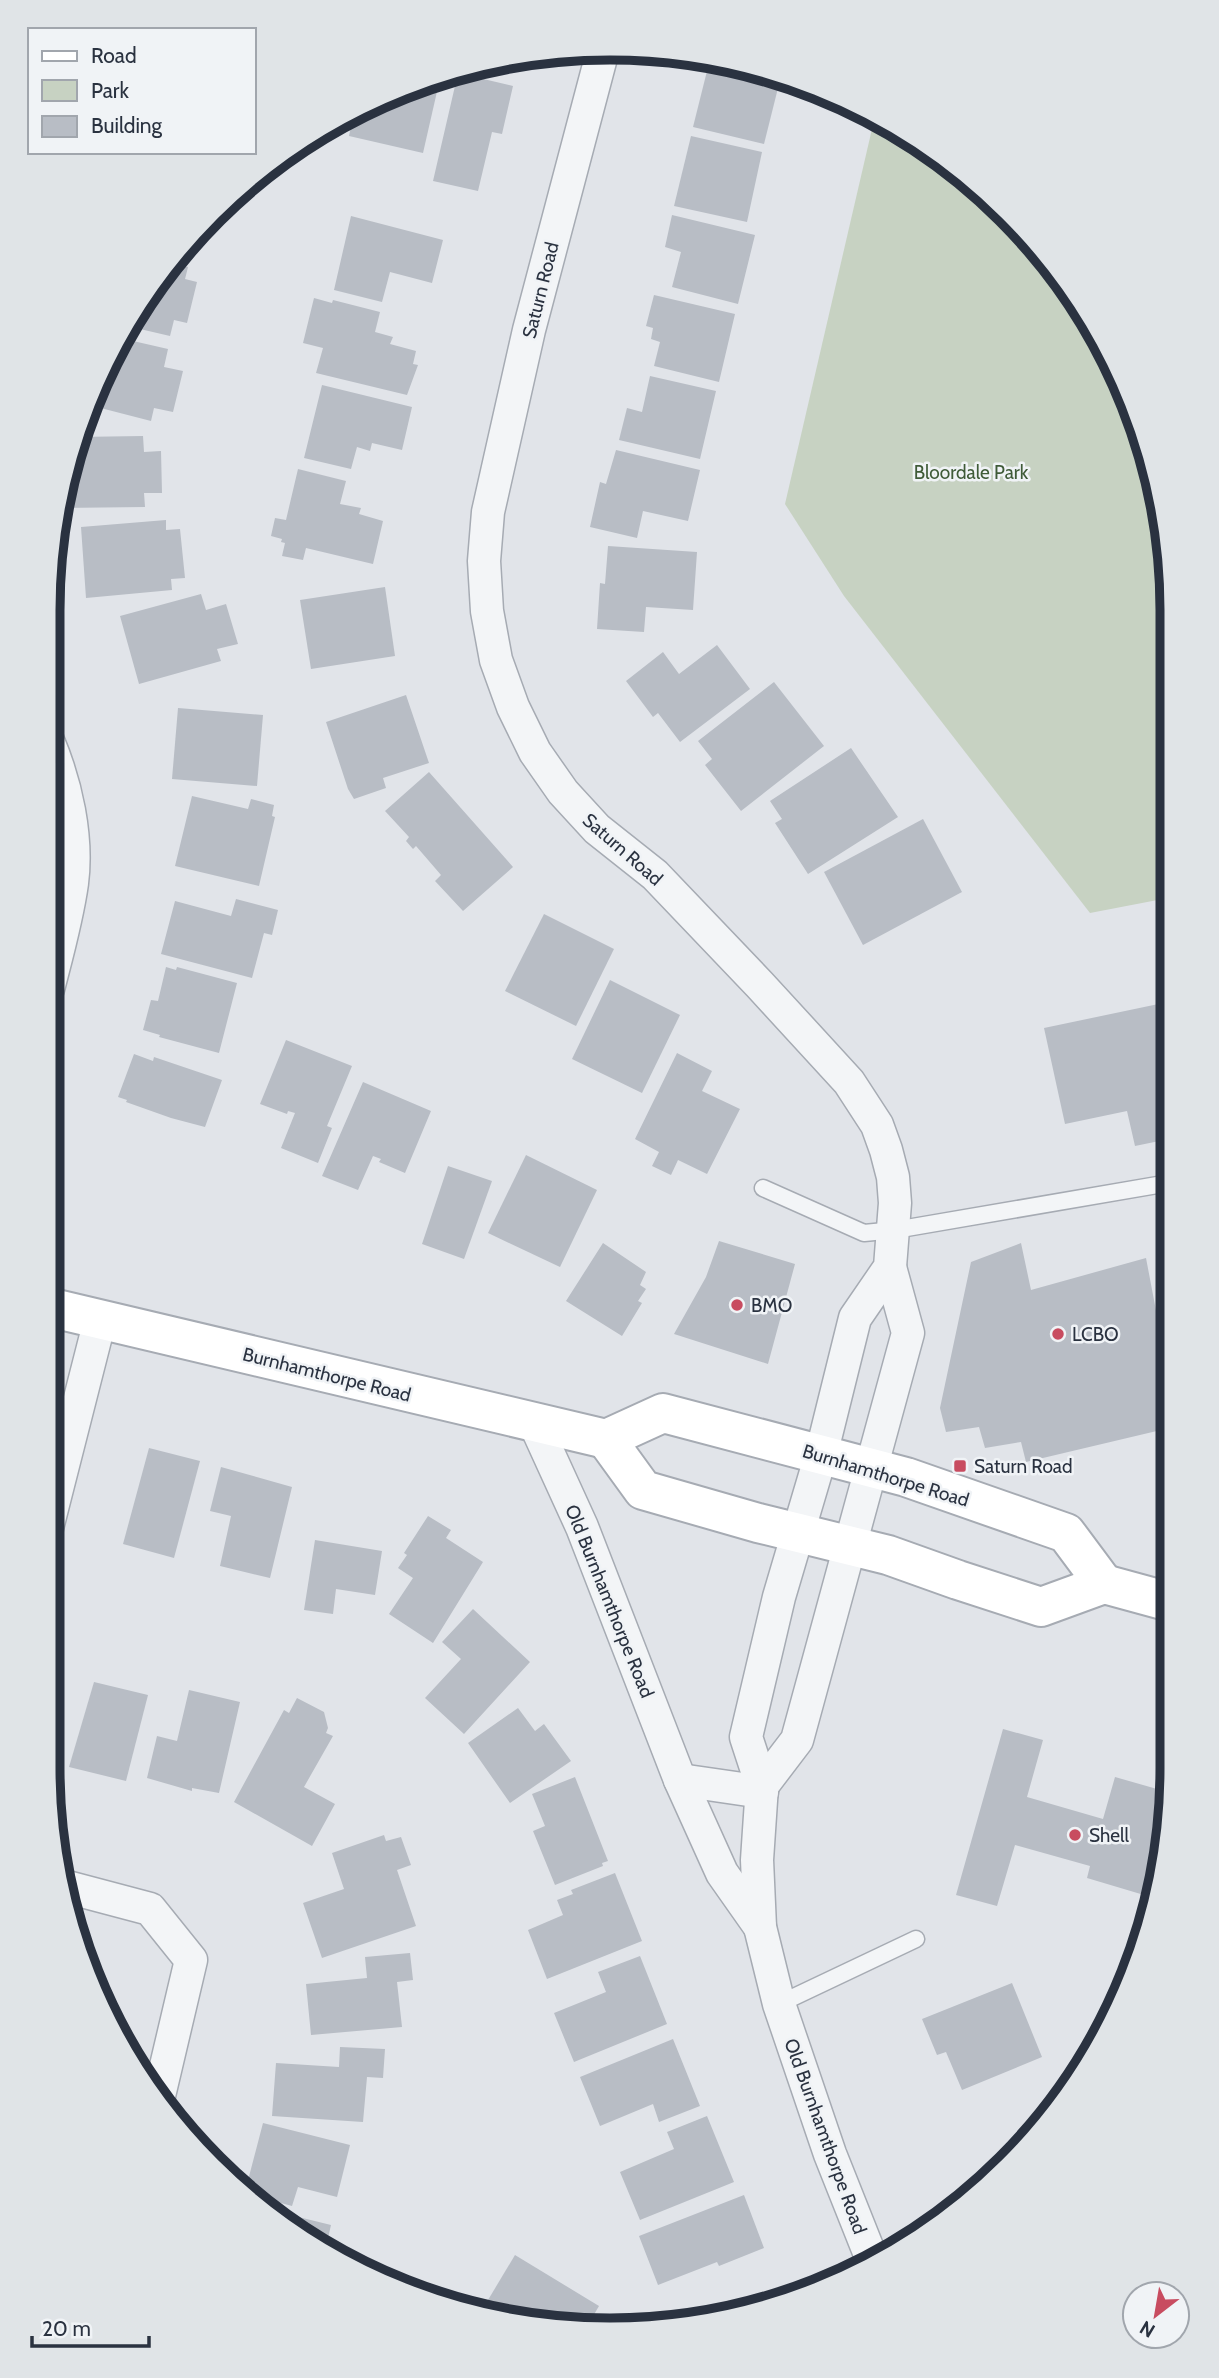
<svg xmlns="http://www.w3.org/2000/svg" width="1219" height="2378" font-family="Cabin,sans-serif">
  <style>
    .green { fill: #c7d2c2 }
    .building { fill: #b8bdc5 }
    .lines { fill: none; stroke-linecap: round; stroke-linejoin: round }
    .lane-casing { stroke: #a6abb3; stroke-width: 19 }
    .street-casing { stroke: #a6abb3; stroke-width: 35 }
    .secondary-casing { stroke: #a6abb3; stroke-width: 42 }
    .lane { stroke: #f3f5f7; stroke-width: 16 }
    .street { stroke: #f3f5f7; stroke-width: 32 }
    .secondary { stroke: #fff; stroke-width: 38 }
    .poi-dot { fill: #c84c60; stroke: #f0f3f6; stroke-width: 2.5 }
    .labels { text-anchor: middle; stroke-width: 5; stroke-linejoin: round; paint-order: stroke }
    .street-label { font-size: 19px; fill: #2a3240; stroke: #f0f3f6 }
    .park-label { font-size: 19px; fill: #3f5b38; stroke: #f0f3f6 }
    .poi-label { font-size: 19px; fill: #2a3240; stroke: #f0f3f6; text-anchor: start }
    .rim { fill: none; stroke: #2a3240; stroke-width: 9 }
  </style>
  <rect width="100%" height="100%" fill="#e1e4e9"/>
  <path class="green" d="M875 116 980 187 1056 268 1129 395 1167 536 1168 898 1090 913 844 596 785 504Z"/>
  <g class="building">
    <path d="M710 59 767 71 781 76 764 144 693 127Z"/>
    <path d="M458 73 513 86 502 134 492 132 478 191 433 181Z"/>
    <path d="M441 74 423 153 349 136 354 111 428 77Z"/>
    <path d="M345 115 340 134 319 129 328 123Z"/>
    <path d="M691 136 762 152 747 222 674 206Z"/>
    <path d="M672 215 755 235 738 304 672 287 681 252 665 247Z"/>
    <path d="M351 216 443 240 432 283 390 272 382 302 334 290Z"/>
    <path d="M196 232 191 254 178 251Z"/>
    <path d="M168 262 188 267 185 279 197 282 187 323 174 320 170 336 127 326Z"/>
    <path d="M654 295 735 314 719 382 654 366 660 342 651 339 653 328 646 326Z"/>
    <path d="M314 298 332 303 333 300 380 312 375 332 393 337 390 344 416 351 413 364 418 365 407 395 316 373 323 348 303 343Z"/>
    <path d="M120 338 168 349 164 367 183 371 173 412 154 408 151 421 89 405 105 361Z"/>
    <path d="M650 376 716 391 700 459 619 440 627 408 642 412Z"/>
    <path d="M322 385 412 407 402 450 372 443 370 451 357 447 351 469 304 458Z"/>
    <path d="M143 436 144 452 161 451 162 493H144L145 507 59 508 66 464 76 437Z"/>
    <path d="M616 450 700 470 688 521 643 511 637 538 590 527 600 482 606 484Z"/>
    <path d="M298 469 346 481 340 504 361 508 359 514 383 521 373 564 306 548 303 560 282 556 285 543 281 542 282 539 271 536 275 518 286 520Z"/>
    <path d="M166 520V530L180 529 185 578 171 579 172 590 86 598 81 527Z"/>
    <path d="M608 546 697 552 693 610 646 607 644 632 597 629 600 583 605 584Z"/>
    <path d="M385 587 395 656 311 669 300 600Z"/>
    <path d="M201 594 206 610 226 604 238 644 217 649 221 661 139 684 120 616Z"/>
    <path d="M717 645 750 689 680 742 658 713 653 717 626 681 663 652 679 674Z"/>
    <path d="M774 682 824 746 741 811 705 765 712 759 698 741Z"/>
    <path d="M406 695 429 763 383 778 386 788 354 799 348 789 326 722Z"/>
    <path d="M178 708 263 715 257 786 172 779Z"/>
    <path d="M851 748 898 817 808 874 775 823 782 819 770 801Z"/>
    <path d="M429 772 513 867 463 911 435 881 441 875 416 846 413 849 406 841 409 837 385 811Z"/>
    <path d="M192 796 248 809 251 799 274 805 272 816 275 817 259 886 175 866Z"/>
    <path d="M923 819 962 892 863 945 824 872Z"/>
    <path d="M236 899 278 910 272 935 264 933 252 978 161 954 175 901 231 916Z"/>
    <path d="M544 914 614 949 576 1026 505 991Z"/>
    <path d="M166 967 176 970 177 967 237 983 219 1053 159 1037 160 1035 143 1030 151 1000 158 1001Z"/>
    <path d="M610 980 680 1015 642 1093 572 1059Z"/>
    <path d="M1168 1002 1169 1139 1135 1146 1127 1111 1065 1124 1044 1028Z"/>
    <path d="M286 1040 352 1066 327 1126 332 1128 318 1163 281 1148 295 1113 288 1111 287 1114 260 1104Z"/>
    <path d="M677 1053 712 1071 702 1091 740 1109 707 1174 678 1160 671 1175 652 1166 659 1152 635 1139Z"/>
    <path d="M134 1054 153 1061 154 1057 222 1080 205 1127 171 1118 126 1102 127 1100 118 1097Z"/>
    <path d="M363 1082 431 1111 405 1173 379 1162 381 1159 373 1156 358 1190 322 1176Z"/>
    <path d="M526 1155 597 1190 560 1267 488 1233Z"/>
    <path d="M448 1166 492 1181 464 1259 422 1244Z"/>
    <path d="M719 1241 795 1264 768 1364 674 1334 706 1277Z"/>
    <path d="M603 1243 646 1272 640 1285 646 1289 638 1301 642 1303 622 1336 566 1301Z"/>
    <path d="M1021 1243 1031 1290 1146 1258 1169 1379V1412L1161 1430 1026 1462 1021 1442 985 1448 979 1427 946 1432 940 1408 971 1262Z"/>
    <path d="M149 1448 200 1461 174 1558 123 1544Z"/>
    <path d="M221 1467 292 1487 270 1578 220 1566 231 1516 210 1511Z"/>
    <path d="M428 1516 451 1530 446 1538 483 1562 433 1643 389 1614 413 1578 398 1568 407 1555 404 1553Z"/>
    <path d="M315 1540 382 1551 375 1595 336 1589 333 1614 304 1610Z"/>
    <path d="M473 1609 530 1662 464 1734 425 1698 461 1659 442 1642Z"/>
    <path d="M94 1682 148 1695 126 1781 69 1767Z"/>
    <path d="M189 1690 240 1702 219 1793 192 1788V1791L147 1778 157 1736 177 1741Z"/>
    <path d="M297 1698 324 1712 328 1728 326 1733 333 1736 304 1787 335 1804 312 1846 234 1802 284 1710 289 1713Z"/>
    <path d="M518 1708 535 1731 544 1724 571 1761 510 1803 468 1743Z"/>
    <path d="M1003 1729 1043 1740 1027 1797 1103 1819 1115 1777 1171 1793V1800L1144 1895 1087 1878 1090 1866 1015 1845 997 1906 956 1895Z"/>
    <path d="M575 1777 608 1861 602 1863 603 1866 555 1885 533 1831 545 1826 532 1794Z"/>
    <path d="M384 1835 386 1841 401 1837 411 1865 397 1870 416 1926 322 1958 303 1903 344 1889 332 1853Z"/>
    <path d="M615 1873 642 1941 547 1979 528 1930 563 1915 557 1900 573 1894 571 1890Z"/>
    <path d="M410 1953 413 1980 397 1982 402 2027 311 2035 306 1984 367 1978 365 1957Z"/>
    <path d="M640 1956 667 2024 574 2062 554 2013 606 1992 598 1972Z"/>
    <path d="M1012 1983 1042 2057 962 2090 946 2052 937 2055 922 2019Z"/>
    <path d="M673 2039 700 2106 659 2122 653 2104 600 2126 580 2077Z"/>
    <path d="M340 2047 385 2049 383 2078 367 2077 363 2122 272 2116 276 2063 339 2067Z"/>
    <path d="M707 2116 734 2182 640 2220 620 2172 674 2149 667 2132Z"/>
    <path d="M263 2123 350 2145 337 2197 298 2187 292 2206 255 2196 246 2188Z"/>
    <path d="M744 2195 764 2248 719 2266 717 2262 658 2285 639 2236Z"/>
    <path d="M270 2210 331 2225 325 2251 297 2236Z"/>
    <path d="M515 2255 599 2306 589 2323 522 2321 488 2300Z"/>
  </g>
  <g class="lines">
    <defs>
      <g id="lane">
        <path d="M763 1188 864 1233 895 1230 1169 1183"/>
        <path d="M779 2004 916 1939"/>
      </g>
      <g id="street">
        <path d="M603 50 529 330 488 512 484 561 487 611 496 660 513 707 535 752 563 792 597 829 655 875 760 985 849 1082 877 1125 886 1150 893 1177 895 1203 890 1267 855 1318 821 1455 779 1597 746 1737 762 1786 757 1860 760 1927 779 2004 830 2154 873 2262"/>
        <path d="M48 989C57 954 67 919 72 883 78 837 66 783 48 741"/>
        <path d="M535 1424 582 1527 680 1780 722 1873 760 1927"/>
        <path d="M47 1528 100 1320"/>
        <path d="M680 1780 762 1792"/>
        <path d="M762 1786 797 1740 908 1333 890 1267"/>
        <path d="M67 1887 150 1909 191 1960 158 2100"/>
      </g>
      <g id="secondary">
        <path d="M48 1307 606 1439 663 1413 906 1477 1066 1533 1104 1584"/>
        <path d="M606 1439 643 1490 758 1523 888 1555 958 1580 1041 1607 1104 1584 1170 1602"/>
      </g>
    </defs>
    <use href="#lane" class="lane-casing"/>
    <use href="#street" class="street-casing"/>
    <use href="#secondary" class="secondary-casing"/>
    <use href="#lane" class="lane"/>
    <use href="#street" class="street"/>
    <use href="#secondary" class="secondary"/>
  </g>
  <g class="poi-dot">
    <circle cx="737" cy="1305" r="7"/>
    <circle cx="1058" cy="1334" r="7"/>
    <rect x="953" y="1459" width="14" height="14" rx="3.5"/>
    <circle cx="1075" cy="1835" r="7"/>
  </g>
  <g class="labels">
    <g class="street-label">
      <text transform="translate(540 290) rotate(-76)" y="7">Saturn Road</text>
      <text transform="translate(623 849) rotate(41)" y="7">Saturn Road</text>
      <text transform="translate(327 1374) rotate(14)" y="7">Burnhamthorpe Road</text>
      <text transform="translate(886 1475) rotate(17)" y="7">Burnhamthorpe Road</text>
      <text transform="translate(610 1601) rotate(68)" y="7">Old Burnhamthorpe Road</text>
      <text transform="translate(826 2136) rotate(70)" y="7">Old Burnhamthorpe Road</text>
    </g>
    <g class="park-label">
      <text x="971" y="479">Bloordale Park</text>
    </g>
    <g class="poi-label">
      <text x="751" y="1312">BMO</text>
      <text x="1072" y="1341">LCBO</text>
      <text x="974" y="1473">Saturn Road</text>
      <text x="1089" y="1842">Shell</text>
    </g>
  </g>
  <path d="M0 0H1219V2378H0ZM610 60H610A550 550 0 0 1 1160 610V1768A550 550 0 0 1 610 2318H610A550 550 0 0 1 60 1768V610A550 550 0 0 1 610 60Z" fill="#e0e4e7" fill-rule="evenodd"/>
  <path class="rim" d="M610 60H610A550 550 0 0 1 1160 610V1768A550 550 0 0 1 610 2318H610A550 550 0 0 1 60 1768V610A550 550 0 0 1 610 60Z"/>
  <rect x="28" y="28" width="228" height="126" fill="#f0f3f6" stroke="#a1a6ad" stroke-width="2"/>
  <rect x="42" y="51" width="35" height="10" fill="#ffffff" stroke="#a1a6ad" stroke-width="2"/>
  <text x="91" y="63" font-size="21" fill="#2a3240">Road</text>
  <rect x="42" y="80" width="35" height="21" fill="#c7d2c2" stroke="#a1a6ad" stroke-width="2"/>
  <text x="91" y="98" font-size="21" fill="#2a3240">Park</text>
  <rect x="42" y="116" width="35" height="21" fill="#b8bdc5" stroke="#a1a6ad" stroke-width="2"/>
  <text x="91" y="133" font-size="21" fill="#2a3240">Building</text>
  <g transform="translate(1156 2315) rotate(211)"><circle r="33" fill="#f0f3f6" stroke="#a1a6ad" stroke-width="2"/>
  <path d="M0-5L12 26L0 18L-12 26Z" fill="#c84c60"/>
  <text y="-10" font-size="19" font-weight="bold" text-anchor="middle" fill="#2a3240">N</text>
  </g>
  <path d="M32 2336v10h117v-10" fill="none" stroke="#2a3240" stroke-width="3.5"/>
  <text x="42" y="2336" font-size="21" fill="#2a3240" stroke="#f0f3f6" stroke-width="5" paint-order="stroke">20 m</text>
</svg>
